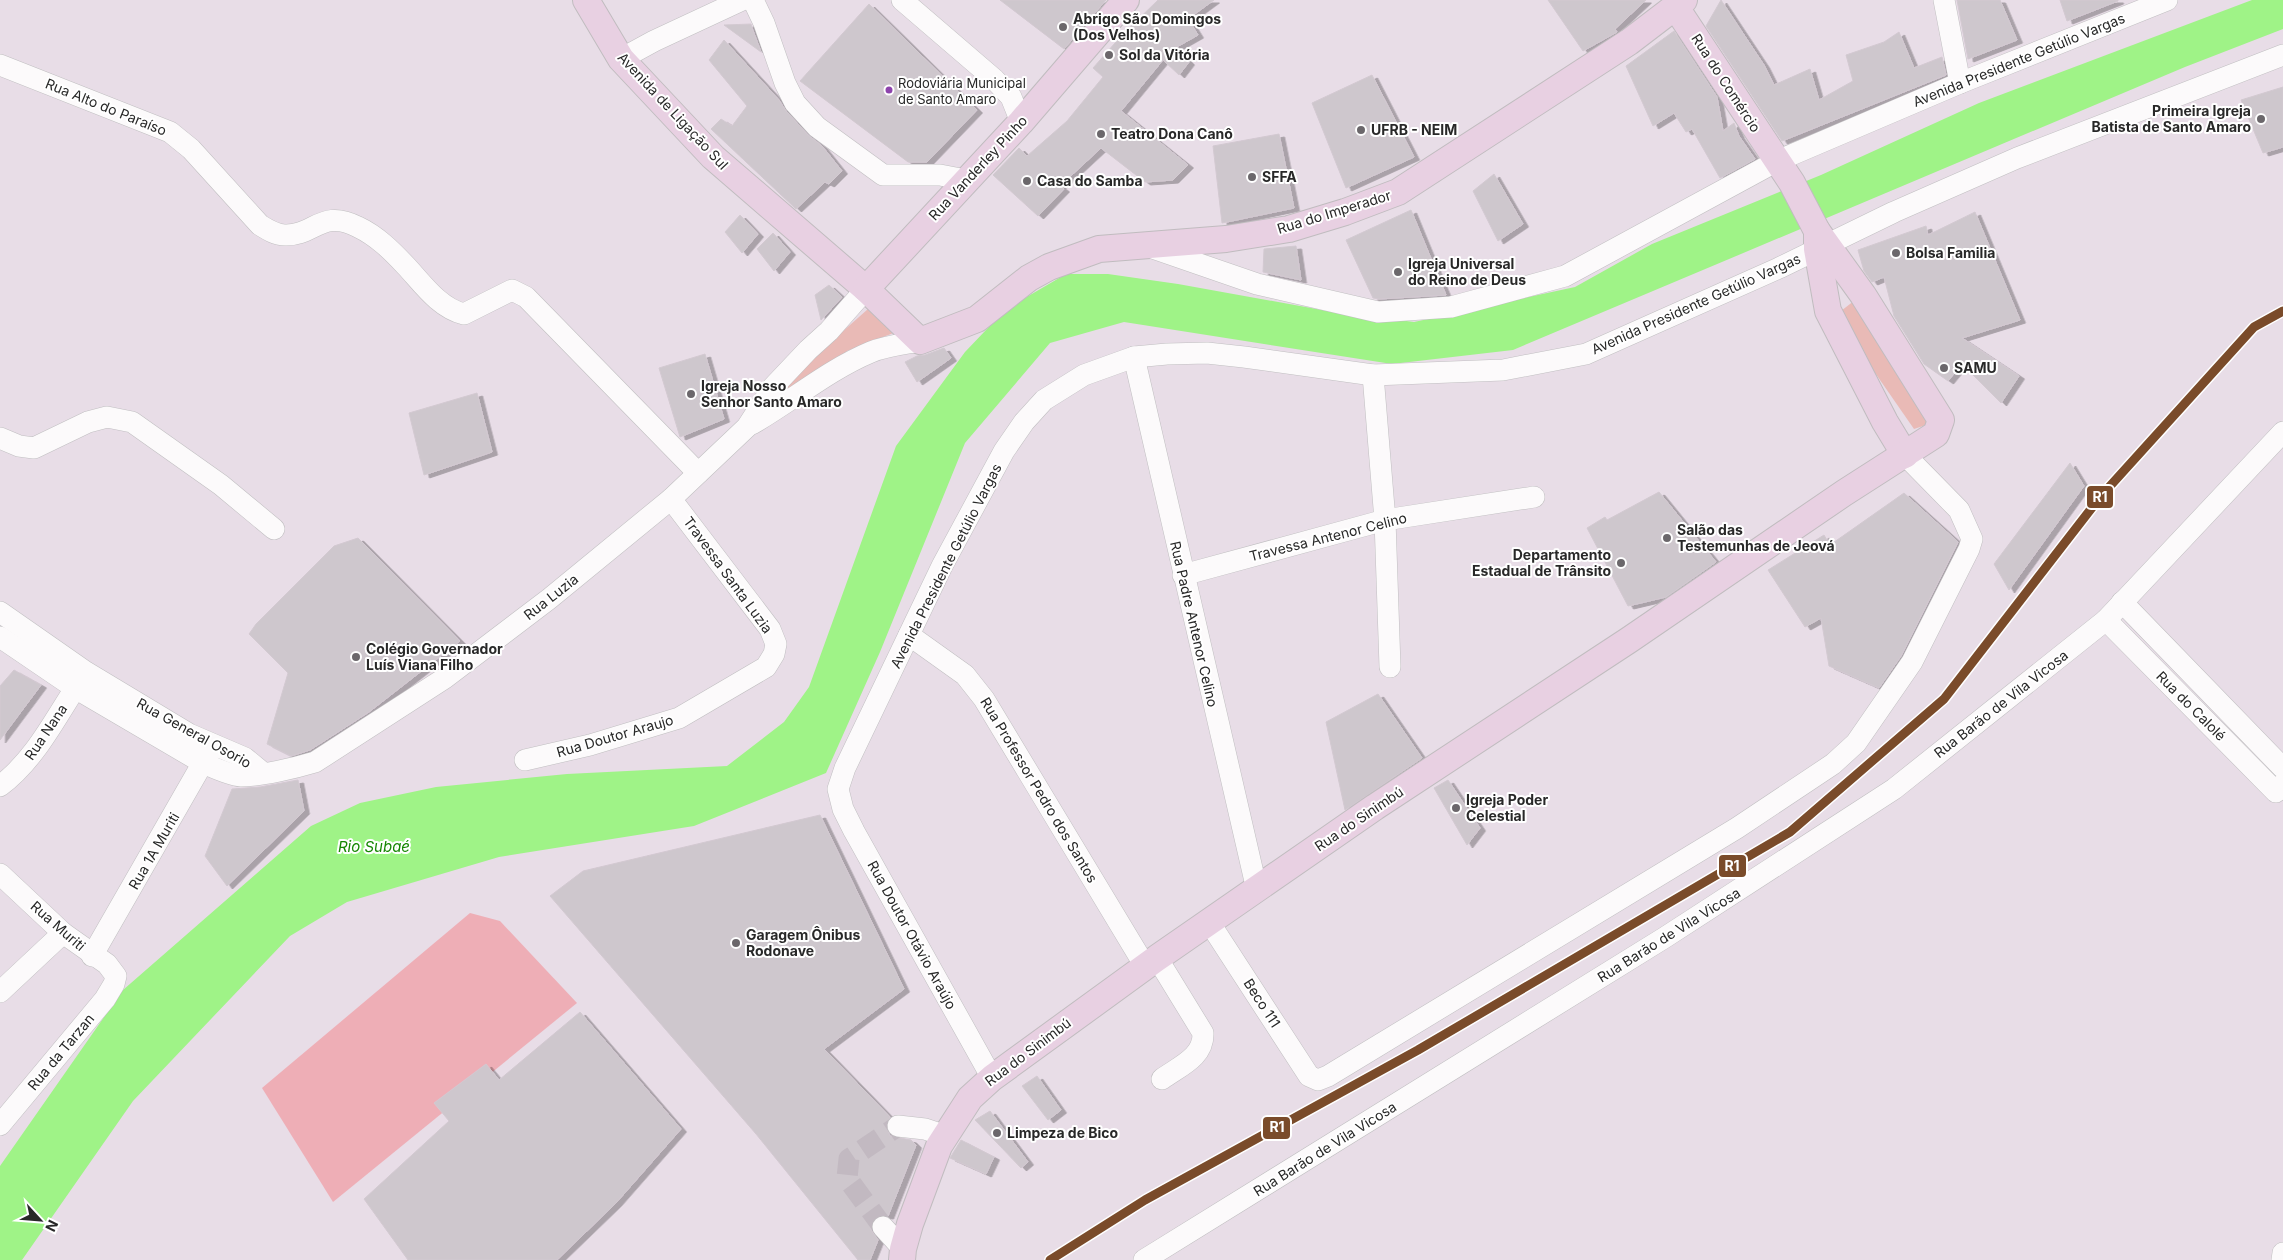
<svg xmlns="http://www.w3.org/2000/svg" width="2283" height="1260" font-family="Inter,sans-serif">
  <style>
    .green { fill: #e9bab6 }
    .pitch { fill: #eeaeb6 }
    .water { fill: #9ff387 }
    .building { fill: #cec7cd; stroke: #d3c9d1; filter: url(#shadow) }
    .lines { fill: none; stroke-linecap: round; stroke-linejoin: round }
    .minor-tunnel { stroke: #c2b9c1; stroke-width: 21; stroke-dasharray: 21 11; stroke-linecap: butt }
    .minor-casing { stroke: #c0bfc1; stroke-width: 22 }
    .major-casing { stroke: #c0bcbf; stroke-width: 28 }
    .minor { stroke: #fcfafb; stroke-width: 21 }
    .major { stroke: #e8d0e2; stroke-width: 26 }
    .rail-1-casing { stroke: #fff; stroke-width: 12 }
    .rail-1 { stroke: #7a4b2a; stroke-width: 9 }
    .poi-dot { fill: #6b676b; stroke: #fff; stroke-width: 2 }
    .bus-dot { fill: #8e44ad; stroke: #fff; stroke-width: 2 }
    .labels { text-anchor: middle; stroke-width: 4; stroke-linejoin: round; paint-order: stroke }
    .bus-label { font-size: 13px; fill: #282828; stroke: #fff; text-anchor: start }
    .poi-label { font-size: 14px; font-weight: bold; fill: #282828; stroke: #fff; text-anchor: start }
    .street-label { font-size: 14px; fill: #282828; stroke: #fff }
    .water-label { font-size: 15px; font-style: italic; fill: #168703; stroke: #fff }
    .line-badge { stroke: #fff; stroke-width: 2 }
    .badge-label { font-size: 14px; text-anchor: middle; font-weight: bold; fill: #fff }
  </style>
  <defs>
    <filter id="shadow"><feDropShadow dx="5.5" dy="3" stdDeviation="0" flood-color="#0004"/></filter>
  </defs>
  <rect width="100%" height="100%" fill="#e8dde7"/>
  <g class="green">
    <path d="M1859 297 1931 410 1926 425 1914 429 1871 367 1841 311Z"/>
    <path d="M868 309 896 332 847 351 787 400 769 397Z"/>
  </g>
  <path class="pitch" d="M470 913 500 921 577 1003 333 1202 262 1088Z"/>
  <path class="water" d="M2252 0H2283V29L2185 67 1513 350 1392 364 1124 322 1050 343 965 443 880 652 826 773 694 826 499 857 347 902 290 936 133 1101 22 1260H0V1166L123 990 311 826 360 803 436 787 567 774 727 766 784 722 809 687 896 446 965 352 1006 309 1066 274H1108L1178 284 1322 310 1414 322 1575 287 1652 244 1821 175 1979 103Z"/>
  <g class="building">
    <path d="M1000 0H1106L1064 49Z"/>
    <path d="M1158 0H1214L1188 19 1198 35 1175 48 1189 62 1179 75 1163 60 1121 111 1188 165 1173 180 1145 182 1101 148 1060 186 1064 189 1038 216 993 175 1019 148 1027 156 1067 121 1103 77 1093 68 1122 35Z"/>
    <path d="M1548 0H1646L1615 29 1617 32 1583 51Z"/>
    <path d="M1721 0 1764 65 1774 85 1810 69 1819 100 1853 81 1846 55 1884 42 1899 32 1914 68 1942 57 1946 75 1782 141 1706 26Z"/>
    <path d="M1957 0H2000L2017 40 1968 59Z"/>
    <path d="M2060 0H2118V1L2067 21Z"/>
    <path d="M869 4 977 110 927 162H908L800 81Z"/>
    <path d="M751 24 752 28 761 52 724 25Z"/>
    <path d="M1674 31 1717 97 1723 131 1734 123 1739 136 1755 159 1720 178 1692 129 1686 132 1674 113 1653 126 1626 66Z"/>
    <path d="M724 40 779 100 786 111 808 135 822 146 842 171 829 184 825 182 796 209 711 129 721 119 732 126 747 106 709 60Z"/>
    <path d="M1372 75 1414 157 1346 188 1312 103Z"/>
    <path d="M2283 87V147L2263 153 2241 100Z"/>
    <path d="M1279 134 1294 208 1222 223 1213 146Z"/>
    <path d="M1494 174 1523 224 1498 241 1473 191Z"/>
    <path d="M1411 210 1446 295 1379 299 1373 298 1346 240Z"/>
    <path d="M1975 212 2020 320 1962 338 2019 376 2001 403 1962 364 1948 381 1924 364 1894 316 1884 277 1872 282 1864 271 1858 250 1926 226 1928 235Z"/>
    <path d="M740 215 758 234 742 253 725 232Z"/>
    <path d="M773 233 790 252 774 271 757 249Z"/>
    <path d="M1296 246 1301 280 1263 272 1264 249Z"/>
    <path d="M829 285 842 297 821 320 815 295Z"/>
    <path d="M944 348 951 358 917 382 905 362 917 356 925 355Z"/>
    <path d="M705 354 724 419 680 437 659 368Z"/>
    <path d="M477 393 492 452 424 475 409 413Z"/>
    <path d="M2070 463 2084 486 2009 590 1994 564Z"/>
    <path d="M1659 492 1716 562 1666 597 1628 606 1587 528 1605 517 1607 520Z"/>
    <path d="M1904 493 1958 542 1901 656 1879 688 1829 666 1821 618 1805 627 1768 570 1824 535 1830 545Z"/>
    <path d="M358 538 460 641 369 712 310 750 291 756 267 744 288 673 249 634 256 624 334 546Z"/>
    <path d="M14 670 41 685 0 740V686Z"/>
    <path d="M1378 694 1422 758 1345 810 1326 722Z"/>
    <path d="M298 780 304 811 227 886 205 856 232 789 260 787Z"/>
    <path d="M1448 780 1480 828 1467 845 1434 788Z"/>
    <path d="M820 815 904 989 824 1049 890 1117 886 1125 890 1136 911 1140 916 1145 888 1216 880 1215 871 1223V1230L878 1240 870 1260H858L756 1134 550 896 583 871Z"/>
    <path d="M580 1012 681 1129 616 1203 557 1260H408L364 1199 449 1121 434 1103 486 1064 499 1080Z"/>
    <path d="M1037 1076 1061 1110 1048 1120 1022 1086Z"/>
    <path d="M990 1111 1028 1162 1021 1168 975 1120Z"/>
    <path d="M961 1140 994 1157 986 1174 950 1158Z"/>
  </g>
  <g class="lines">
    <path class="minor-tunnel" d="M883 1227 847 1178 849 1159 898 1126"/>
    <defs>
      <g id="minor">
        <path d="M753 0 764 23 785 83 795 103 817 127 883 175H940L966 180"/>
        <path d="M902 0 994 79 1011 97 1021 122"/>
        <path d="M1944 0 1960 83"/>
        <path d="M621 59 654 41 742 0"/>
        <path d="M0 65 170 132 191 149 260 225C268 230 276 235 285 235 314 236 322 208 358 227 377 236 392 251 406 266 422 283 439 308 464 314L512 290 526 297 698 473"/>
        <path d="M1147 246 1257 284 1378 312 1451 307 1565 276 1777 161 1960 83 2167 0"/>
        <path d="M1134 357 1257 890"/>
        <path d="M1373 375 1385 520 1390 667"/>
        <path d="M752 424C792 401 828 370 871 352 886 346 904 344 920 341"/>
        <path d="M0 438 19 446 34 448 88 422 107 417 132 422 221 485 274 529"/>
        <path d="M1183 575 1385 520 1534 497"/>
        <path d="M2122 602 2283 768"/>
        <path d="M0 612 86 672 189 734 245 758 262 772"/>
        <path d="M2106 620 2276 792 2283 784"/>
        <path d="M909 635 965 675 984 699 1145 966"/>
        <path d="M0 637 75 688 203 763C215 768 229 775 241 776 261 776 295 768 315 762L445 678 549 599 671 499 747 427 773 387 808 350 829 331 866 289"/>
        <path d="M525 760 590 745 679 718 766 667 774 654 776 644 770 629 671 499"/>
        <path d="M0 786C37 758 56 716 82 678"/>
        <path d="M0 874 63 933 107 964 116 976 114 984 105 999 0 1125"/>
        <path d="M1209 922 1309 1076 1318 1080 1328 1076 1737 828 1833 764 1856 743 1912 662 1969 549 1972 539 1959 510 1905 455"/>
        <path d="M92 956 209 752"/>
        <path d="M1157 958 1203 1033C1204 1057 1180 1066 1162 1079"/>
        <path d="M0 992 63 933"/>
        <path d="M992 1078 854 831 843 809 838 789 845 768 942 566 1004 451 1024 422 1044 400 1084 375 1134 357 1167 354 1207 353 1244 357 1373 375 1503 370 1586 354 1779 268 1894 212 2017 158 2283 55"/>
        <path d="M898 1126 925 1129 946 1136"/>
        <path d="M883 1227 903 1249"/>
        <path d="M1144 1260 1664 938 1894 789 2106 620 2283 432"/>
        <path d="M2282 1260 2283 1253"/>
      </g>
      <g id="major">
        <path d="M586 0 621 59 713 157 866 289 920 341 977 319 1029 278 1049 267 1099 249 1226 239 1289 229 1345 212 1398 192 1629 42 1684 0"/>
        <path d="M1817 231V249L1828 311 1885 422 1905 455"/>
        <path d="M866 289 1021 122 1126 0"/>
        <path d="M902 1260 903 1249 910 1224 939 1146 970 1098 992 1078 1157 958 1375 807 1629 640 1844 493 1936 434 1941 420 1863 295 1817 231 1792 183 1675 6"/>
      </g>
    </defs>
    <use href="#minor" class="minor-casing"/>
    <use href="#major" class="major-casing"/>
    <use href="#minor" class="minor"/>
    <use href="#major" class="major"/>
    <defs>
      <path id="rail-1" d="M1050 1260 1145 1200 1418 1050 1790 832 1944 699 2101 496 2254 327 2283 311"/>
    </defs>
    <use href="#rail-1" class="rail-1-casing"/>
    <use href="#rail-1" class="rail-1"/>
  </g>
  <g class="poi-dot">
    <circle cx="1063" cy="27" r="5"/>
    <circle cx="1109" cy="55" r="5"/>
    <circle cx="2261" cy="119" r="5"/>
    <circle cx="1361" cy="130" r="5"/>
    <circle cx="1101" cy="134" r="5"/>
    <circle cx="1252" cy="177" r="5"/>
    <circle cx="1027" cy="181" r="5"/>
    <circle cx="1896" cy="253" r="5"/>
    <circle cx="1398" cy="272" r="5"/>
    <circle cx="1944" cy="368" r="5"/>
    <circle cx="691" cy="394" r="5"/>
    <circle cx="1667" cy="538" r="5"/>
    <circle cx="1621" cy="563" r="5"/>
    <circle cx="356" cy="657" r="5"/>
    <circle cx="1456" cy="808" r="5"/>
    <circle cx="736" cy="943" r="5"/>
    <circle cx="997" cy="1133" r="5"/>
  </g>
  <circle class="bus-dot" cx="889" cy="90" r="4.5"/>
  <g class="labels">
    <g class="bus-label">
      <text x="898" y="88">Rodoviária Municipal<tspan x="898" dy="16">de Santo Amaro</tspan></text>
    </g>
    <g class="poi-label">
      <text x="1073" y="24">Abrigo São Domingos<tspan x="1073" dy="16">(Dos Velhos)</tspan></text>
      <text x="1119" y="60">Sol da Vitória</text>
      <text x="2251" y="116" text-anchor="end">Primeira Igreja<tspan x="2251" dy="16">Batista de Santo Amaro</tspan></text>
      <text x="1371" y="135">UFRB - NEIM</text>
      <text x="1111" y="139">Teatro Dona Canô</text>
      <text x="1262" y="182">SFFA</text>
      <text x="1037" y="186">Casa do Samba</text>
      <text x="1906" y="258">Bolsa Familia</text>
      <text x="1408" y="269">Igreja Universal<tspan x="1408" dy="16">do Reino de Deus</tspan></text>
      <text x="1954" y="373">SAMU</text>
      <text x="701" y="391">Igreja Nosso<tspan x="701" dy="16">Senhor Santo Amaro</tspan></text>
      <text x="1677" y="535">Salão das<tspan x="1677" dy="16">Testemunhas de Jeová</tspan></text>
      <text x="1611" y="560" text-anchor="end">Departamento<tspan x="1611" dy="16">Estadual de Trânsito</tspan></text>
      <text x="366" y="654">Colégio Governador<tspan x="366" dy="16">Luís Viana Filho</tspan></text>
      <text x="1466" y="805">Igreja Poder<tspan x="1466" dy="16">Celestial</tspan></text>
      <text x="746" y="940">Garagem Ônibus<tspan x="746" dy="16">Rodonave</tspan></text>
      <text x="1007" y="1138">Limpeza de Bico</text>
    </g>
    <g class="street-label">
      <text transform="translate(2019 60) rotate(-22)" y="5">Avenida Presidente Getúlio Vargas</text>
      <text transform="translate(1726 83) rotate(57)" y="5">Rua do Comércio</text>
      <text transform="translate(106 107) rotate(22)" y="5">Rua Alto do Paraíso</text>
      <text transform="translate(673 111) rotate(47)" y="5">Avenida de Ligação Sul</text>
      <text transform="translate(978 168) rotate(-47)" y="5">Rua Vanderley Pinho</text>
      <text transform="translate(1334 212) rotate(-17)" y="5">Rua do Imperador</text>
      <text transform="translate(1696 304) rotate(-24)" y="5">Avenida Presidente Getúlio Vargas</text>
      <text transform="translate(1328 537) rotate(-14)" y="5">Travessa Antenor Celino</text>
      <text transform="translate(946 566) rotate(-63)" y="5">Avenida Presidente Getúlio Vargas</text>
      <text transform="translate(728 575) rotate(54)" y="5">Travessa Santa Luzia</text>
      <text transform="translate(551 597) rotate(-38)" y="5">Rua Luzia</text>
      <text transform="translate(1194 624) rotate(77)" y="5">Rua Padre Antenor Celino</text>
      <text transform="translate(2001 704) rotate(-38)" y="5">Rua Barão de Vila Vicosa</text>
      <text transform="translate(2191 706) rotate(45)" y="5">Rua do Calolé</text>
      <text transform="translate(46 732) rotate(-56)" y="5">Rua Nana</text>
      <text transform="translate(194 733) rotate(29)" y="5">Rua General Osorio</text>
      <text transform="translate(615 736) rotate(-16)" y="5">Rua Doutor Araujo</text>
      <text transform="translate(1039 790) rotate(59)" y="5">Rua Professor Pedro dos Santos</text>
      <text transform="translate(1359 819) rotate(-34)" y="5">Rua do Sinimbú</text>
      <text transform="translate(154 851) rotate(-60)" y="5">Rua 1A Muriti</text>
      <text transform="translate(58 926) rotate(41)" y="5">Rua Muriti</text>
      <text transform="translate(912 935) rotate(61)" y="5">Rua Doutor Otávio Araújo</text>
      <text transform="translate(1669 935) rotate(-32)" y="5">Rua Barão de Vila Vicosa</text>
      <text transform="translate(1262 1003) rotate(57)" y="5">Beco 111</text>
      <text transform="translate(61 1052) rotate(-50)" y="5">Rua da Tarzan</text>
      <text transform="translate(1028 1052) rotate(-37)" y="5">Rua do Sinimbú</text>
      <text transform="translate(1325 1149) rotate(-32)" y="5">Rua Barão de Vila Vicosa</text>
    </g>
    <g class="water-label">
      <text x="374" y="852">Rio Subaé</text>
    </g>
  </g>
  <g class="line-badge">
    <rect x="2086" y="485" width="28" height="24" rx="5" fill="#7a4b2a"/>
    <rect x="1718" y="854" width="29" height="24" rx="5" fill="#7a4b2a"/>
    <rect x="1262" y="1116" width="29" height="24" rx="5" fill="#7a4b2a"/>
  </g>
  <g class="badge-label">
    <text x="2100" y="502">R1</text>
    <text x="1732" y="871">R1</text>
    <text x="1277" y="1132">R1</text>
  </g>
  <g transform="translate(40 1220) rotate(116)" stroke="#ffffff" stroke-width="4" paint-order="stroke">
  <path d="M0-4L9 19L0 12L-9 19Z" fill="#282828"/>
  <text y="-8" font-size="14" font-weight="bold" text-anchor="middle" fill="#282828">N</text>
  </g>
</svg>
